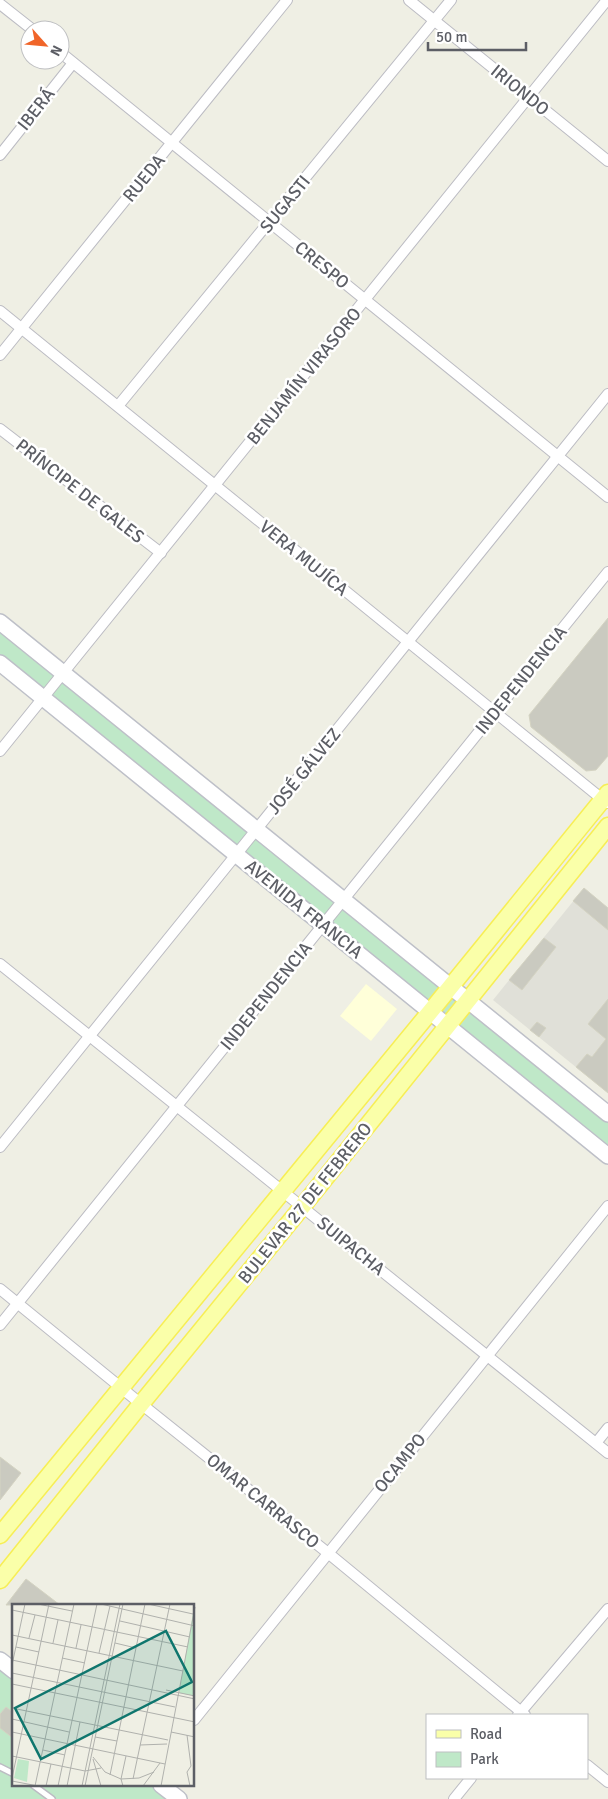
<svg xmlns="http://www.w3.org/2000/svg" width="608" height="1799" font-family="Signika,sans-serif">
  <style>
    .commercial { fill: #ffffd9 }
    .industrial { fill: #e0e0d8 }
    .green { fill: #bfe8c8 }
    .building { fill: #cacac0; stroke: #d4d3c2 }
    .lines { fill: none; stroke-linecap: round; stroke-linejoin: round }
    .service-casing { stroke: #bcbcc3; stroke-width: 8 }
    .minor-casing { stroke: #bcbcc3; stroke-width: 12 }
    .secondary-casing { stroke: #bec0c8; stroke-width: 18 }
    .primary-casing { stroke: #f7ee55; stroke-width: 19 }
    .service { stroke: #fff; stroke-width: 5 }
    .minor { stroke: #fff; stroke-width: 10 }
    .secondary { stroke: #fff; stroke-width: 15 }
    .primary { stroke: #faffa9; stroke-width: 16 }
    .labels { text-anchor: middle; stroke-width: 5; stroke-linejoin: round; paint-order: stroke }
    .street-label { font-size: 18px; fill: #5c5e65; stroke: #fff }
    .inset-road { fill: none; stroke: #b0b1ad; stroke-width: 1 }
    .view { fill: #0f766e; fill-opacity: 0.15; stroke: #0f766e; stroke-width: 2.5 }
    .inset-edge { fill: none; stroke: #5c5e65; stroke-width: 2.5 }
  </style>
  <rect width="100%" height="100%" fill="#efefe4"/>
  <path class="commercial" d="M366 984 397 1009 371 1041 340 1016Z"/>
  <path class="industrial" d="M584 888 608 908V1093L493 1000Z"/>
  <g class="green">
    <path d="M0 622 608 1114V1156L0 663Z"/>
    <path d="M0 1660 14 1671V1785H161L179 1799H0Z"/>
  </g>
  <g class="building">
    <path d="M608 618V756L596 770 586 771 531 727 529 715Z"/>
    <path d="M584 888 608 908V930L573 901Z"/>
    <path d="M544 938 556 947 522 990 509 980Z"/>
    <path d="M608 999V1093L576 1067 587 1054 592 1057 606 1039 588 1024Z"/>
    <path d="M537 1022 546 1028 539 1037 530 1030Z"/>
    <path d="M0 1457 21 1473 0 1500Z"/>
    <path d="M26 1579 60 1605H6Z"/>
    <path d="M6 1707 14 1713V1739L0 1728V1714Z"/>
  </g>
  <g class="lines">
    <defs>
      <g id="service">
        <path d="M0 1767 14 1774"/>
        <path d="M33 1785 52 1799"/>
      </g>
      <g id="minor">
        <path d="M409 0 608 161"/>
        <path d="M0 4 33 30"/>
        <path d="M60 52 608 497"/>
        <path d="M0 155 73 63"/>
        <path d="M0 311 607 803"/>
        <path d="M0 355 287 0"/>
        <path d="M118 406 451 0"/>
        <path d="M0 429 161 553"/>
        <path d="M0 751 607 0"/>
        <path d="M0 964 608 1453"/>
        <path d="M0 1147 608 394"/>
        <path d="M0 1289 135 1399 328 1553 525 1715"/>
        <path d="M0 1325 608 572"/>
        <path d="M596 1443 608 1428"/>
        <path d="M518 1715 608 1609"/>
        <path d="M194 1720 608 1206"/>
        <path d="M587 1765 608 1782"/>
        <path d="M454 1799 471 1778"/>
      </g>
      <g id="secondary">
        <path d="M0 622 608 1114"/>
        <path d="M0 663 608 1156"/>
        <path d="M0 1660 14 1671"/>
        <path d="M161 1785 179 1799"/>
      </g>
      <g id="primary">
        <path d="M0 1535 430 1012 608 793"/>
        <path d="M0 1580 141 1404 302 1207 608 826"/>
      </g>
    </defs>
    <use href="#service" class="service-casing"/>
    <use href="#minor" class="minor-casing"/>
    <use href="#secondary" class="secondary-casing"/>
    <use href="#primary" class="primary-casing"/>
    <use href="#service" class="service"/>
    <use href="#minor" class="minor"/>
    <use href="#secondary" class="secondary"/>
    <use href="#primary" class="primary"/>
  </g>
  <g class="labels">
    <g class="street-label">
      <text transform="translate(520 90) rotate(39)" y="6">IRIONDO</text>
      <text transform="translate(36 109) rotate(-52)" y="6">IBERÁ</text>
      <text transform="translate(144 178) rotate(-51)" y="6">RUEDA</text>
      <text transform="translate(285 204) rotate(-51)" y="6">SUGASTI</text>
      <text transform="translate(322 265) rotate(39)" y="6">CRESPO</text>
      <text transform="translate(304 376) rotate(-51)" y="6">BENJAMÍN VIRASORO</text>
      <text transform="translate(80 491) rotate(38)" y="6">PRÍNCIPE DE GALES</text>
      <text transform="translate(304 558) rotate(39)" y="6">VERA MUJÍCA</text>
      <text transform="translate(521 680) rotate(-51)" y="6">INDEPENDENCIA</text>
      <text transform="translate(304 771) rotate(-51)" y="6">JOSÉ GÁLVEZ</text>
      <text transform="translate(304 909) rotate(39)" y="6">AVENIDA FRANCIA</text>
      <text transform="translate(266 996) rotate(-51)" y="6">INDEPENDENCIA</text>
      <text transform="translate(305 1203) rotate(-51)" y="6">BULEVAR 27 DE FEBRERO</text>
      <text transform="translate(351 1246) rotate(39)" y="6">SUIPACHA</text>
      <text transform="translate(400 1463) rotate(-51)" y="6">OCAMPO</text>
      <text transform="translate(263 1501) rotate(39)" y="6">OMAR CARRASCO</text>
    </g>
  </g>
  <g transform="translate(12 1604)">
    <rect width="182" height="182" fill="#efefe4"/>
    <path d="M182 3V92L167 89ZM6 155 17 157 15 178 2 174Z" fill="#bfe8c8"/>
    <path class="inset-road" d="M26 0 60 7M89 0 183 22M136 0 181 10M0 6 176 43M108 17 178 33M0 31 171 67M17 34 23 11M41 39 46 16M103 39 124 44M4 43 27 48M64 44 69 21M87 49 98 2M50 54 73 59M0 56 183 95M0 61 13 0M0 69 163 103M0 80 183 118M154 86 183 92M0 104 156 136M0 115 57 128M0 128 153 160M159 128 183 133M175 131 179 162 175 168 178 182M83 133 105 137M128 141 155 140M31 146 53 151M0 152 73 167 89 164M81 153 93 168 109 175 127 174 142 168M81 155 89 182M98 171 133 0M0 174 37 0M121 175 158 0M0 177 26 182M23 182 62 0M34 182 39 160M46 182 85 0M55 182 68 118M70 182 108 0M73 182 111 0M111 182 109 175 114 152M131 182 148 159M149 182 183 3"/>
    <path class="view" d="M154 27 180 78 29 155 3 104Z"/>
    <rect width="182" height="182" class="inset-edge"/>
  </g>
  <rect x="426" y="1714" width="162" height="65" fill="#ffffff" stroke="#bebfc1"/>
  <rect x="436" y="1730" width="25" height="8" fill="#faffa9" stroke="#bebfc1"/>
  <text x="470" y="1739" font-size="15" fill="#5c5e65">Road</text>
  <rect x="436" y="1752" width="25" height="15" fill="#bfe8c8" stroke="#bebfc1"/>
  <text x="470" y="1764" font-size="15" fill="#5c5e65">Park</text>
  <g transform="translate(45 45) rotate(117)"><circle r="24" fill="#ffffff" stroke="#bebfc1"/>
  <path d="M0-4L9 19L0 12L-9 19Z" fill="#f06529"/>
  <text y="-8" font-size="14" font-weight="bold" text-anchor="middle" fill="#5c5e65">N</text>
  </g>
  <path d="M428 42v8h98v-8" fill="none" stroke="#5c5e65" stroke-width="2.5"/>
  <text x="436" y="42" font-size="15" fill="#5c5e65" stroke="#ffffff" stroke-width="4" paint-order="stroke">50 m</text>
</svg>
